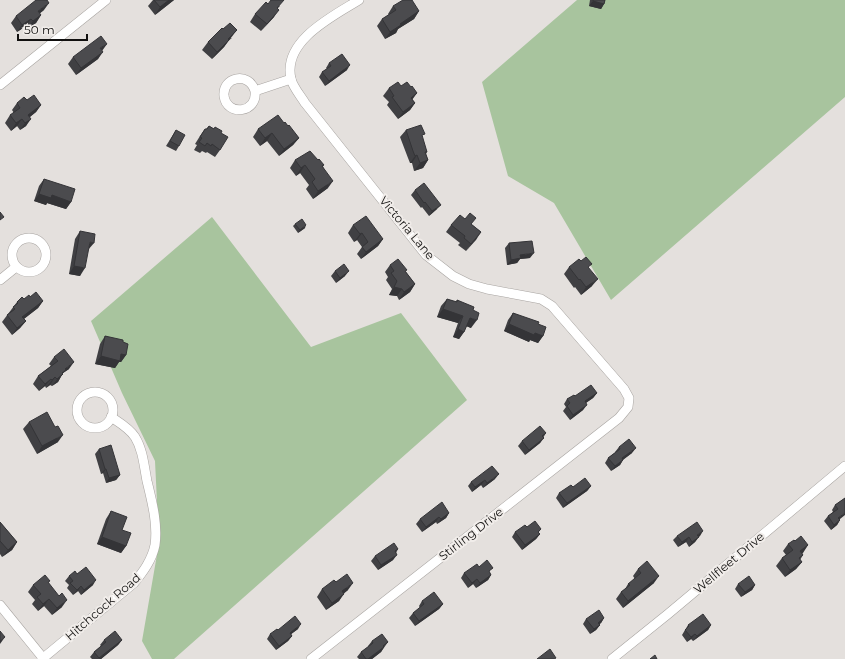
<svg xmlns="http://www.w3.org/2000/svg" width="845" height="659" font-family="Montserrat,sans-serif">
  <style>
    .green { fill: #a8c49e }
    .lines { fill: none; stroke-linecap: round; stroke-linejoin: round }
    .minor-casing { stroke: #a8a4a1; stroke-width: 10 }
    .minor { stroke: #fff; stroke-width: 9 }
    .wall { fill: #404043 }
    .shaded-wall { fill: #343437 }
    .building { fill: #4b4b4e; stroke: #343437 }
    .labels { text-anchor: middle; stroke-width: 4; stroke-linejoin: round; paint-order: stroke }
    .street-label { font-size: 12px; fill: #11100f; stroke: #f1edea }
  </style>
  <rect width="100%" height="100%" fill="#e4e0dd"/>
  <g class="green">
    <path d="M577 0H845V97L611 300 554 203 508 176 482 82Z"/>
    <path d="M212 217 311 347 401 313 467 400 174 659H152L142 641 159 543 155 461 122 393 91 321Z"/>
  </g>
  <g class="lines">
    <defs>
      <g id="minor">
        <path d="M0 85 106 0"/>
        <path d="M255 91C249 71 222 77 224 96 227 117 258 113 255 91L291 79"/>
        <circle cx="29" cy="255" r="17"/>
        <path d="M0 280 16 267"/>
        <circle cx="95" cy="410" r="18"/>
        <path d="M0 605 43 658"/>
        <path d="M42 659 134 583C143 572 152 560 155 545 158 524 152 502 147 481 144 466 143 450 135 437 129 428 120 423 111 417"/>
        <path d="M311 659 619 418 628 407 629 398 624 389 552 306 541 299 487 289 469 284 453 276 426 255 305 103C300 95 293 87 291 79 282 41 333 16 359 0"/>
        <path d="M612 659 668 614 845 466"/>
      </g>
    </defs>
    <use href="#minor" class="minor-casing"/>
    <use href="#minor" class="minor"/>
  </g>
  <g class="wall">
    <path d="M153 0H174L155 15 148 6Z"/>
    <path d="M590 0H605L604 4 601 9 589 6Z"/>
    <path d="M268 4 280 6 277 9 274 17 261 31 250 22 255 14Z"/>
    <path d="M393 6 419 11 414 19 398 29 396 33 385 39 377 26 382 19 389 15 388 14Z"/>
    <path d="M44 10 39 14 41 15 36 23 27 29 26 26 17 32 11 23 16 16Z"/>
    <path d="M232 38 228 41 224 47 212 59 202 50 208 42Z"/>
    <path d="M102 51 98 59 76 75 68 64 73 57Z"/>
    <path d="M329 63 347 70 325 86 319 77 322 72 327 69 326 68Z"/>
    <path d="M411 87 417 93 412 99 415 103 410 110 398 119 387 105 389 102 383 96 389 88Z"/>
    <path d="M27 100 41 105 36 112 30 117 26 126 20 130 17 126 11 131 5 123 10 115 14 113 12 110 17 103Z"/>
    <path d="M284 123 288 126 299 138 293 145 279 156 267 141 260 146 253 137 258 129Z"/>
    <path d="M209 126 221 133 220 150 215 157 207 152 206 153 202 151 200 153 194 150 197 145 195 144 200 136 205 129H206Z"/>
    <path d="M176 130 179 146 176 151 166 146Z"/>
    <path d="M406 130 422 138 427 152 426 154 428 160 423 168 414 171 412 163H410L408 158 400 137Z"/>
    <path d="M295 160 324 165 323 166 328 188 313 199 306 189 309 185 300 173 296 176 290 168Z"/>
    <path d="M44 179 71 202 66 209 47 203 46 205 34 201 39 186Z"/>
    <path d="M415 190 437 209 429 216 422 207 421 208 411 195Z"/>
    <path d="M295 224 305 228 298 233 293 226Z"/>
    <path d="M471 224 481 232 466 251 458 245 460 243 446 232 451 225Z"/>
    <path d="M353 225 383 239 378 246 361 259 357 254 362 247 357 240 354 242 348 233Z"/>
    <path d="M80 231 88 250 80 276 69 274 75 239Z"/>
    <path d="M509 243 530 258 520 259 517 263 507 265 505 248Z"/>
    <path d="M390 265 406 272 415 284 410 292 399 300 397 296 389 295 392 289 386 280 388 277 385 272Z"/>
    <path d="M569 267 589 268 592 286 581 295 575 287 574 288 564 274Z"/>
    <path d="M335 271 345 276 336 283 331 276Z"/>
    <path d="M30 297 43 301 38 308 24 319 26 321 20 328 12 335 2 322 17 302Z"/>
    <path d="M447 299 456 302 457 300 473 310 471 328 466 326 464 332 459 339 453 337 458 323 437 317 441 306Z"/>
    <path d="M513 313 538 324 543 336 538 343 530 340 529 342 504 331 508 320Z"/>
    <path d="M105 336 123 342 126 355 121 362H119L115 368 95 364 100 344Z"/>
    <path d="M54 357 69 369 63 373 58 382 52 386 50 385 46 388 45 386 39 391 33 384 38 376 51 366 49 364Z"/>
    <path d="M597 393 593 398 586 403 583 410 570 420 563 411 566 407 564 404 567 399 575 396Z"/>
    <path d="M29 422 55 427 58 442 37 454 23 429Z"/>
    <path d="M546 433 540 443 525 455 518 446 522 441Z"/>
    <path d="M619 447 632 453 623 460 620 465 611 471 605 463 608 458 616 452H615Z"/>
    <path d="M99 449 120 475 116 480 106 483 103 473 101 474 95 454Z"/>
    <path d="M495 479 483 488 481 485 472 492 468 486 471 482Z"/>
    <path d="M591 486 587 491 563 508 556 498 559 493 573 487Z"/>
    <path d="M845 498 839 519 840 520 837 525 831 530 824 521 828 516 833 512 832 510 835 505Z"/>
    <path d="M111 511 122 530 126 546 121 553 97 544 106 519Z"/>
    <path d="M449 513 446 518 437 524 436 522 422 532 416 524 420 519Z"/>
    <path d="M0 522 17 542 12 550 2 557 0 554Z"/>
    <path d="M527 527 541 529 538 533 540 534 536 539 522 550 512 537 515 532Z"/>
    <path d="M677 536H700L698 537 695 542 689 547 686 542 678 547 673 540Z"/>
    <path d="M795 541 808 545 802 553 803 555 800 560 802 562 796 569 785 577 776 566 782 558 786 555 783 551 788 544Z"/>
    <path d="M398 549 396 553 393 560 378 570 371 561 375 556Z"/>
    <path d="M479 567 490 573 491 575 488 580 476 588 473 584 468 588 461 578 464 573Z"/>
    <path d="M638 569 654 583 623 608 616 599 621 592 625 589 628 584 635 579 633 576Z"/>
    <path d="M77 574 93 585 81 595 78 591 73 595 67 588 69 585 65 581 69 576Z"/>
    <path d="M336 582 348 590 343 594 339 601 326 610 317 597 322 589Z"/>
    <path d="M48 583 62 607 52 615 44 606 38 611 32 604 35 600 28 592 33 585Z"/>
    <path d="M738 584 755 585 752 590 741 597 735 589Z"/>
    <path d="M422 601 443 604 439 609 415 626 409 618 413 613 420 608 419 606Z"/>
    <path d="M604 618 601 623 599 624 600 625 596 630 590 634 583 624 586 619Z"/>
    <path d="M688 625H711L708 630 693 641 691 639 687 642 682 635Z"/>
    <path d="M298 629 291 634 292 636 288 641 276 650 267 639 270 634 278 630Z"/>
    <path d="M104 640H122L118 645 101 659H92L90 657 94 652 101 646 100 645Z"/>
    <path d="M372 641 388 642 381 652 372 659H359L357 657 361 652 369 647 368 646Z"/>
  </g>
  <g class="shaded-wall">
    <path d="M169 0H174L155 15 160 7Z"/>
    <path d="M593 1 604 4 601 9 589 6Z"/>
    <path d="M49 3 44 10 32 19 38 11Z"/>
    <path d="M279 10 274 17 261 31Z"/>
    <path d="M419 11 414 19 398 29 396 33 385 39 390 32 400 24Z"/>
    <path d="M41 15 36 23 27 29 33 21Z"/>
    <path d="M31 19 26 26 17 32 22 25Z"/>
    <path d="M237 30 224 47 212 59 217 52 228 39Z"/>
    <path d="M107 44 102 51 100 48Z"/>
    <path d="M103 52 98 59 76 75 81 68Z"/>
    <path d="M350 65 347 70 325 86 329 81Z"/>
    <path d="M417 93 412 100 411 98Z"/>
    <path d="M415 103 410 110 398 119 403 112Z"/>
    <path d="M41 105 36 112 23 122 28 115Z"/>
    <path d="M22 119 17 126 11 131 16 123Z"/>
    <path d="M31 119 26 126 20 130 25 123Z"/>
    <path d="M272 133 267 141 260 146 265 138Z"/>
    <path d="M299 138 293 145 279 156 284 149Z"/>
    <path d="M417 155 412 163H410L415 156Z"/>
    <path d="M428 160 423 168 414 171 420 163Z"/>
    <path d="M305 165 300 173 296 176 301 168Z"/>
    <path d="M333 181 328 188 313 199 318 191Z"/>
    <path d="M39 194 52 195 71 202 66 209 47 203 46 205 34 201Z"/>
    <path d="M441 205 437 209 429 216 432 211Z"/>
    <path d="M306 225 305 228 298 233 300 230Z"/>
    <path d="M481 232 476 240 466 251 471 244Z"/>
    <path d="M362 233 357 240 354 242 360 234Z"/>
    <path d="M383 239 378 246 361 259 366 252Z"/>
    <path d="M90 242 94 243 88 250Z"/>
    <path d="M534 253 530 258 520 259 517 263 507 265 511 260 520 255Z"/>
    <path d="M74 266 85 268 80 276 69 274Z"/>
    <path d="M349 271 345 276 336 283 340 278Z"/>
    <path d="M598 279 592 286 581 295 586 287Z"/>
    <path d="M415 284 410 292 399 300 404 292Z"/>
    <path d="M394 287 402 289 397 296 389 295Z"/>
    <path d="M43 301 38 308 17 324 22 317Z"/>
    <path d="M443 309 463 316 458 323 437 317Z"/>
    <path d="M470 318 477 320 471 328 464 325Z"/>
    <path d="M26 321 20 328 12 335 17 328Z"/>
    <path d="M509 324 535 333 543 336 538 343 530 340 529 342 504 331Z"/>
    <path d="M458 329 464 332 459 339 453 337Z"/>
    <path d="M121 354 126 355 121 362H119L115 368 95 364 101 356Z"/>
    <path d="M74 362 69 369 63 373 58 382 52 386 65 369Z"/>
    <path d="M55 377 50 385 46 388 52 380Z"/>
    <path d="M51 379 45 386 39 391 45 384Z"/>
    <path d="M597 393 593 398 581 406 585 401Z"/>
    <path d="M587 405 583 410 570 420 573 415Z"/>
    <path d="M63 435 58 442 37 454 42 446Z"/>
    <path d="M544 438 540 443 525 455 529 450Z"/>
    <path d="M636 448 632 453 618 463 622 458Z"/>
    <path d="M623 460 620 465 611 471 615 466Z"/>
    <path d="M105 469H106L103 473 101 474Z"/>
    <path d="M499 474 495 479 483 488 487 483Z"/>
    <path d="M120 475 116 480 106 483 109 478Z"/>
    <path d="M485 480 481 485 472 492 475 487Z"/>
    <path d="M591 486 587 491 563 508 567 503Z"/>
    <path d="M449 513 446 518 437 524 441 519Z"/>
    <path d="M845 513V515L835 523 838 518Z"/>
    <path d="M439 517 436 522 422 532 426 527Z"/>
    <path d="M840 520 837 525 831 530 834 525Z"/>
    <path d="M703 531 700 536 694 540 697 535Z"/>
    <path d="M540 534 536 539 522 550 525 545Z"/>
    <path d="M102 537 126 546 121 553 97 544Z"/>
    <path d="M689 537 686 542 678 547 682 542Z"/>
    <path d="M699 537 695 542 689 547 692 542Z"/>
    <path d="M17 542 12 550 2 557 8 550Z"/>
    <path d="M808 545 803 553 795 558 800 551Z"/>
    <path d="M397 555 393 560 378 570 381 565Z"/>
    <path d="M802 562 796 569 785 577 790 570Z"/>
    <path d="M491 575 488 580 476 588 480 583Z"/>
    <path d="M659 576 654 583 623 608 628 601Z"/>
    <path d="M477 579 473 584 468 588 472 583Z"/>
    <path d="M96 580 93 585 81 595 84 590Z"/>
    <path d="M353 583 348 590 337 599 342 591Z"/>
    <path d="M755 585 752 590 741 597 745 592Z"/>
    <path d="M81 586 78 591 73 595 77 590Z"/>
    <path d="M344 594 339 601 326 610 332 603Z"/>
    <path d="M49 599 44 606 38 611 43 604Z"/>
    <path d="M67 600 62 607 52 615 57 608Z"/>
    <path d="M443 604 439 609 415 626 419 621Z"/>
    <path d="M604 618 601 623 595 628 598 623Z"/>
    <path d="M301 624 298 629 286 638 290 633Z"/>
    <path d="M600 625 596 630 590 634 594 629Z"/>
    <path d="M711 625 708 630 693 641 697 636Z"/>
    <path d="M695 634 691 639 687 642 691 637Z"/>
    <path d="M292 636 288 641 276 650 279 646Z"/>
    <path d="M5 637 0 644V641Z"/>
    <path d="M122 640 118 645 101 659H99Z"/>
    <path d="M384 647 381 652 372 659H368Z"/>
  </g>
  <g class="building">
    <path d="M36 0H47L49 3 38 11 41 15 33 21 31 19 22 25 16 16Z"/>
    <path d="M154 0H169L160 7Z"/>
    <path d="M271 0H284L277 8 279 10 267 24 255 14 266 2 268 4Z"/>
    <path d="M403 0H412L419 11 400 24 401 25 390 32 382 19 396 10 393 6Z"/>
    <path d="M593 0H605L604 4 593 1Z"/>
    <path d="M230 23 237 30 228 39 229 40 217 52 208 42 222 28 223 29Z"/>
    <path d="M101 36 107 44 100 48 103 52 81 68 73 57Z"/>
    <path d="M342 54 350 65 329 81 322 72 331 66 329 63Z"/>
    <path d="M398 82 401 86 407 82 411 87 412 86 417 93 411 98 415 103 403 112 392 97 394 96 389 88Z"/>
    <path d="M34 95 41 105 28 115 31 119 25 123 22 119 16 123 10 115 20 108 17 103 24 97 27 100Z"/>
    <path d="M278 115 284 123 285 122 288 126 289 125 299 138 284 149 272 133 265 138 258 129Z"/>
    <path d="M421 125 425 134 422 135 427 152H425L428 160 420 163 417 155 415 156 413 151 406 130Z"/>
    <path d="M209 126 214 129 215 127 222 131 221 133 228 137 220 150 212 144 211 146 207 143 205 146 199 142 202 138 200 137 205 129H207Z"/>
    <path d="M176 130 185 135 179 146 170 141Z"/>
    <path d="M310 151 318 160 319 159 324 165 322 166 333 181 318 191 312 182 315 179 305 165 301 168 295 160Z"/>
    <path d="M44 179 75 189 71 202 52 195 51 198 39 194Z"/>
    <path d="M424 183 441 205 432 211 425 202 424 203 415 190Z"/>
    <path d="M0 212 4 217 0 220Z"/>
    <path d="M470 213 476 218 471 224 481 232 471 244 464 238 465 236 451 225 460 215 465 219Z"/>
    <path d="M366 216 383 239 366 252 362 247 368 242 362 233 360 234 353 225Z"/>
    <path d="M302 219 306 225 300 230 295 224Z"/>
    <path d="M80 231 95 234 94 243 90 242 85 268 74 266Z"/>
    <path d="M532 241 534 253 520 255 521 258 511 260 509 243Z"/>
    <path d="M586 257 592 264 588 267 598 279 586 287 580 279 579 280 569 267 579 259 581 261Z"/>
    <path d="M398 259 407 270 405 271 415 284 404 292 402 289 394 287 397 281 391 273 394 271 390 265Z"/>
    <path d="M344 264 349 271 340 278 335 271Z"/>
    <path d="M36 292 43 301 22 317 26 321 17 328 7 315 15 309 13 307 18 303 17 302 22 297 24 299 29 295 30 297Z"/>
    <path d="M447 299 457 302V300L474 307 473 310 479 313 477 320 470 318 464 332 458 329 463 316 443 309Z"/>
    <path d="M513 313 539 322 538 324 546 327 543 336 535 333 534 335 509 324Z"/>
    <path d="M105 336 123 340V342L128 344 126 355 121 354 120 361 101 356Z"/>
    <path d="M64 349 74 362 65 369 66 370 62 373 63 374 57 379 55 377 52 380 51 379 45 384 38 376 58 361 54 357Z"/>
    <path d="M591 385 597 393 585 401 587 405 573 415 567 406 570 403 567 399 574 395 575 396Z"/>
    <path d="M47 412 55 427 58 426 63 435 42 446 29 422Z"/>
    <path d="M540 426 546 433 542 436 544 438 529 450 522 441Z"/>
    <path d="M629 439 636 448 622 458 623 460 615 466 608 458 620 449 619 447Z"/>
    <path d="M111 445 120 475 109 478 106 469H105L99 449Z"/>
    <path d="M492 466 499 474 487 483 485 480 475 487 471 482Z"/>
    <path d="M585 478 591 486 567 503 559 493 571 485 573 487Z"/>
    <path d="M845 498V513L838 518 840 520 834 525 828 516 838 509 835 505Z"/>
    <path d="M442 502 449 513 441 519 439 517 426 527 420 519Z"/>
    <path d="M111 511 127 517 122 530 131 533 126 546 102 537Z"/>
    <path d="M535 521 541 529 538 532 540 534 525 545 515 532 525 525 527 527Z"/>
    <path d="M0 522 17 542 8 550 0 541Z"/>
    <path d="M697 522 703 531 697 535 699 537 692 542 689 537 682 542 677 536Z"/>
    <path d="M801 536 808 545 800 551 803 555 799 558 802 562 790 570 782 558 793 550 788 544 794 540 795 541Z"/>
    <path d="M394 543 398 549 395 551 397 555 381 565 375 556Z"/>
    <path d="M487 560 493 568 489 571 491 575 480 583 477 579 472 583 464 573 477 564 479 567Z"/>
    <path d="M647 561 659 576 628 601 621 592 630 585 628 584 641 573 638 569Z"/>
    <path d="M86 567 96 580 84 590 81 586 77 590 70 583 73 581 69 576 75 571 77 574Z"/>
    <path d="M347 574 353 583 342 591 344 594 332 603 322 589 334 580 336 582Z"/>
    <path d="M45 575 50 581 48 582 59 596 62 593 67 600 57 608 49 599 43 604 37 597 41 594 33 585Z"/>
    <path d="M749 576 755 585 745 592 738 584Z"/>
    <path d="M434 592 443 604 419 621 413 613 424 604 422 601Z"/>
    <path d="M599 610 604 618 598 623 600 625 594 629 586 619Z"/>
    <path d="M703 614 711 625 697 636 695 634 691 637 685 630 689 626 688 625Z"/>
    <path d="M295 616 301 624 290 633 292 636 279 646 270 634 277 629 278 630Z"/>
    <path d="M0 631 5 637 0 641Z"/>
    <path d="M115 631 122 640 99 658 94 652 106 642 104 640Z"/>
    <path d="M382 634 388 642 383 646 384 647 368 659H366L361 652 373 643 372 641Z"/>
    <path d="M550 649 556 658 554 659H537Z"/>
    <path d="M655 655 657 659H650Z"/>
  </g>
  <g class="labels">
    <g class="street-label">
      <text transform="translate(407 228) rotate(50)" y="4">Victoria Lane</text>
      <text transform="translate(471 534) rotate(-38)" y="4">Stirling Drive</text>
      <text transform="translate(729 563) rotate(-40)" y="4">Wellfleet Drive</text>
      <text transform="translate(103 607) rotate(-41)" y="4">Hitchcock Road</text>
    </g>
  </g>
  <path d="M18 34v6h69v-6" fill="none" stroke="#11100f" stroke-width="2"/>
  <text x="24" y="34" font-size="12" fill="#11100f" stroke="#f1edea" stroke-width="3" paint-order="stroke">50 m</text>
</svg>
